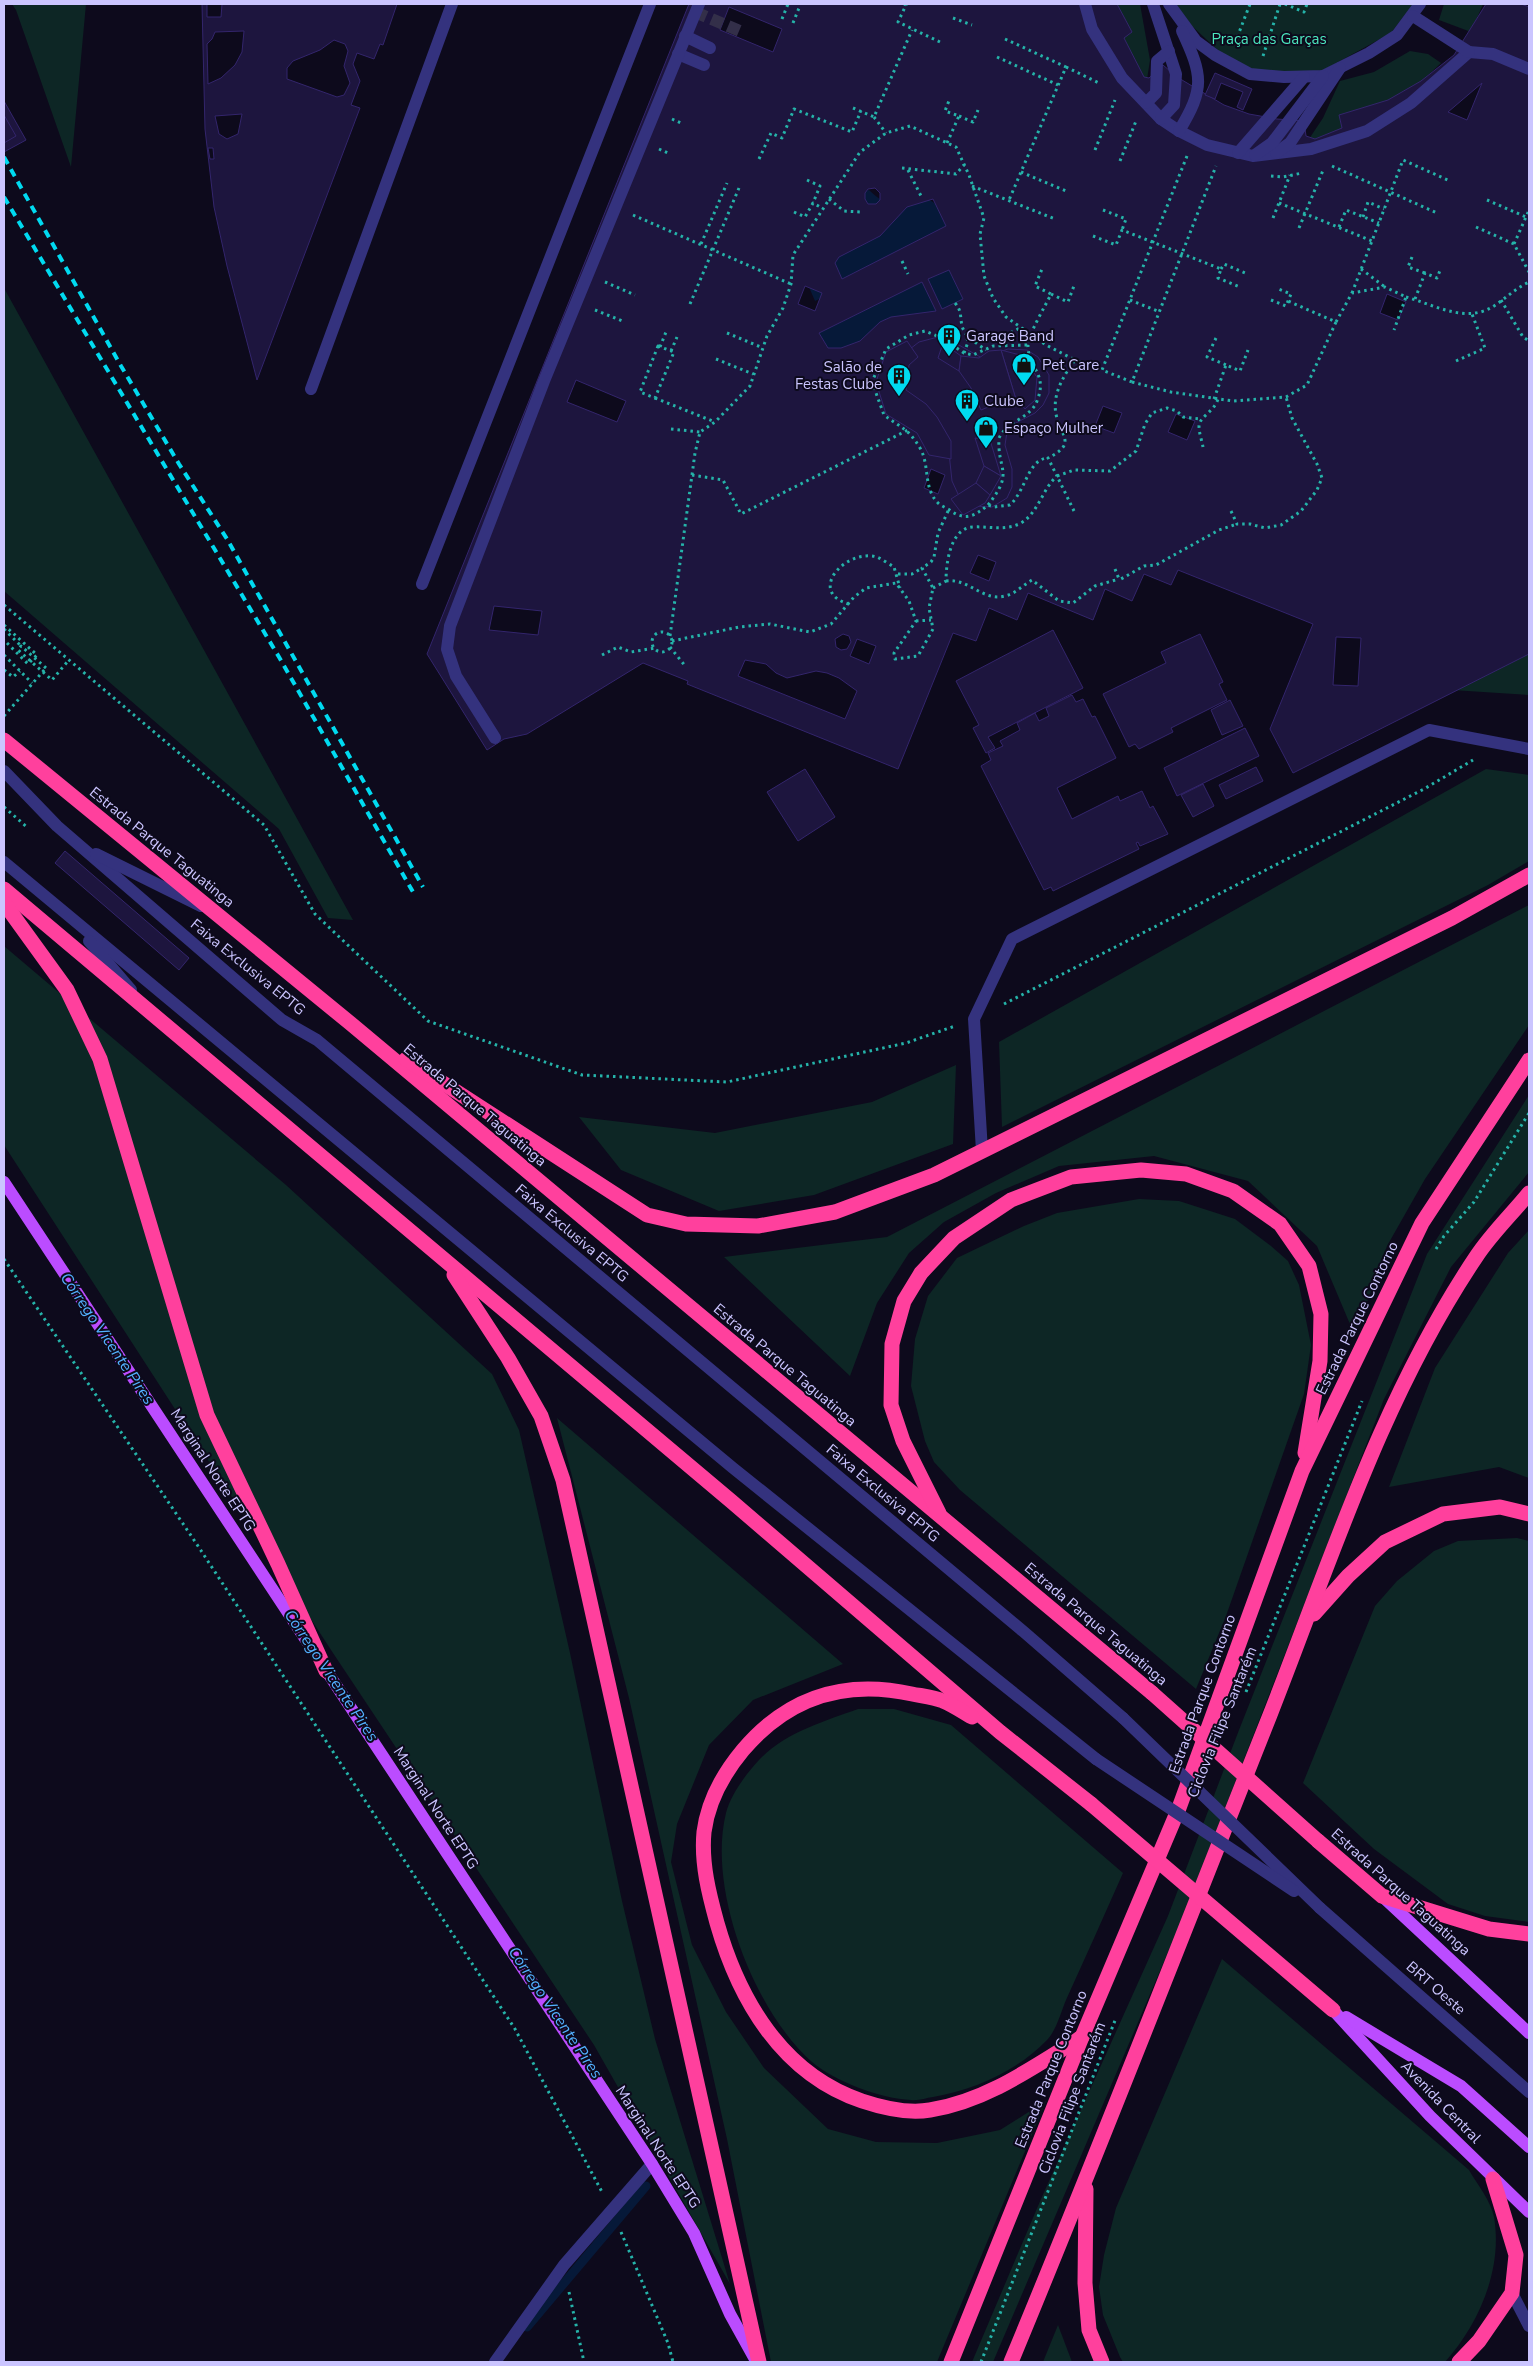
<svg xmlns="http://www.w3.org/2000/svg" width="1533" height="2366" font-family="'Nunito Sans',sans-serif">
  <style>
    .green { fill: #0d2625 }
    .water { fill: #061939 }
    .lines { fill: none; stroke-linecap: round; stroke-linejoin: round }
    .stream { stroke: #061939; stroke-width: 9 }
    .building { fill: #1d153e; stroke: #33256c; fill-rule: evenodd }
    .minor-tunnel { stroke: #332f49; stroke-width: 12; stroke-dasharray: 12 6; stroke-linecap: butt }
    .path { stroke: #25b3a9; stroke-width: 3; stroke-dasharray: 2.5 4; stroke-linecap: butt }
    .minor { stroke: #34327e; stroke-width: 12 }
    .major { stroke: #bb4cff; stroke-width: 12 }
    .highway { stroke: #ff409d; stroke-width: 15 }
    .rail { stroke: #00daf0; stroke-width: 4; stroke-dasharray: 8 6; stroke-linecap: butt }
    .path-bridge { stroke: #25b3a9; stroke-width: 3; stroke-dasharray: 2.5 4; stroke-linecap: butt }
    .minor-bridge { stroke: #34327e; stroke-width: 12 }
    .highway-bridge { stroke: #ff409d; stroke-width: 15 }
    .labels { text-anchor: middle; stroke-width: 4; stroke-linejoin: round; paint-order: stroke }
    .park-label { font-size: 15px; fill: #4be5bd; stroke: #0d0a1c }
    .poi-label { font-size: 15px; fill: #cbc5ff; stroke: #0d0a1c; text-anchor: start }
    .street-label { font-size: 15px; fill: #cbc5ff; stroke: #0d0a1c }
    .water-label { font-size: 16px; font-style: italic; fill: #53b1ff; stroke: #0d0a1c }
  </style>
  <rect width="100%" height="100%" fill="#0d0a1c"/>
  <g class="green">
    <path d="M12 4H86L71 167 16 10Z"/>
    <path d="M1093 4H1140L1150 60 1146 86 1100 29Z"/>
    <path d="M1176 4H1413L1391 33 1320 72 1257 75 1237 68 1192 26Z"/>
    <path d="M1444 4H1483L1471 32 1439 20Z"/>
    <path d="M1410 51 1428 54 1441 63 1405 97 1360 125 1307 142 1323 118 1340 81 1374 72Z"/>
    <path d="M4 288 353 920 328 918 279 829 4 591Z"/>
    <path d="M1529 649V695L1452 690Z"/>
    <path d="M1486 769 1529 775V861L1488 885 1002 1127 999 1042Z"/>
    <path d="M1529 905V1025L1425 1179 1387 1246 1355 1336 1317 1246 1248 1181 1154 1156 1059 1166 996 1193 944 1222 909 1253 877 1303 850 1376 724 1257 887 1237Z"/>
    <path d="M4 946 286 1185 492 1374 519 1430 570 1653 622 1901 655 2039 730 2284 594 2045 331 1650 4 1145Z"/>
    <path d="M956 1065 953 1144 814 1195 719 1211 621 1170 579 1117 715 1133 872 1102Z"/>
    <path d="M1529 1095V1172L1451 1267 1384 1399 1180 1924 993 2362H972L1041 2199 1168 1916 1239 1730 1427 1254Z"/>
    <path d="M1139 1199 1179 1201 1235 1219 1271 1246 1288 1261 1299 1285 1311 1345 1304 1394 1226 1616 1196 1689 960 1490 934 1462 925 1441 911 1386 915 1339 928 1296 957 1258 1024 1226 1057 1213Z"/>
    <path d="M1529 1230V1478L1499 1467 1389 1487 1435 1368 1508 1253Z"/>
    <path d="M557 1418 843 1664 753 1700 709 1745 677 1824 671 1862 692 1945 726 2012 764 2068 828 2129 876 2142 937 2143 1000 2130 1046 2101 937 2362H771L727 2139 629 1698Z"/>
    <path d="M1517 1538 1529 1541V1922L1485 1916 1448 1904 1374 1849 1303 1783 1375 1606 1397 1581 1434 1551 1458 1541Z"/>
    <path d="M858 1709H894L951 1725 1123 1873C1104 1916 1085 1958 1066 2000 1061 2012 1056 2031 1047 2040 1017 2071 975 2090 933 2097 926 2098 918 2101 911 2100 881 2099 834 2081 812 2062 754 2011 707 1889 726 1813 731 1794 746 1774 759 1760 784 1733 825 1721 858 1709Z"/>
    <path d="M1222 1959 1469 2170C1477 2184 1491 2201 1494 2217 1503 2269 1479 2324 1445 2362H1123L1120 2357 1103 2315 1099 2287 1104 2255 1116 2208Z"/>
    <path d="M1058 2325 1072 2362H1043Z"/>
  </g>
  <g class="water">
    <path d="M869 190C890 210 902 208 928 199L939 206 951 204 946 241 815 301 797 259 859 192Z"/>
    <path d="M944 257 982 290 838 361 789 329Z"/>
  </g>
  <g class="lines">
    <path class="stream" d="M527 2327 646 2186"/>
  </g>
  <g class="building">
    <path d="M202 4H207V17H221L222 4H397L383 45 380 44 374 59 357 53 353 64 360 81 351 105 360 108 257 380 227 266 214 207 205 129ZM244 31 242 52 235 65 221 78 208 84 207 44 212 39 215 32ZM334 40 345 44 348 51 344 66 350 83 344 95 337 97 287 79V68L293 61 320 50ZM242 114 238 134 227 139 219 134 215 116ZM208 148H213L214 159H210Z"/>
    <path d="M689 4H1117L1132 32 1124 38 1144 77 1149 78 1163 65 1177 77 1224 105 1249 114 1277 119 1304 121 1306 136 1315 139 1342 128 1339 115 1388 100 1421 81 1454 55 1486 4H1521L1529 7V654L1293 773 1270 729 1313 624 1178 570 1171 585 1144 574 1132 601 1105 589 1093 620 1028 593 1017 620 989 608 976 641 953 633 898 769 687 684 688 681 643 663 527 734 504 739 487 750 427 654ZM729 7 782 29 773 52 720 30ZM1482 83 1467 120 1448 112ZM875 188 880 193V200L876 204H868L865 199V193L868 189ZM933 199 946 226 842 279 835 263 839 257 880 236 907 207ZM949 270 963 299 942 309 928 279ZM922 282 936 311 891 317 880 322 860 341 841 348H828L819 333ZM805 286 822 293 815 311 798 304ZM1387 294 1406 302 1398 320 1380 313ZM576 380 626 401 617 422 567 402ZM1103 406 1122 413 1114 433 1095 426ZM1176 414 1195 421 1187 440 1168 432ZM931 469 945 475 938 494 924 488ZM978 555 996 562 989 581 970 573ZM494 606 542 611 538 635 489 630ZM843 634 849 636 851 642 847 649 841 650 836 647 835 639ZM1336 637 1361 638 1358 686 1333 685ZM857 639 876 646 869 664 850 656ZM745 660 766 664 776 673 787 678 816 671 827 673 839 678 857 691 845 719 738 676Z"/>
    <path d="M1215 73 1252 89 1243 110 1237 107 1243 92 1221 83 1215 99 1205 95Z"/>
    <path d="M4 101 26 140 4 152Z"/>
    <path d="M4 115 16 136 4 143Z"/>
    <path d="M938 337 950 340 982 358 1008 349 1027 350 1038 357 1049 375V393L1043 405 1035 413 1014 424 1007 432 1005 445 1012 469V487L1007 498 992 507 974 506 958 494 952 481 949 453 944 443 934 432 907 416 894 394 893 376 901 356 919 342Z"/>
    <path d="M907 341 918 357 909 365 906 390 926 404 937 417 951 441V459L929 455 917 433 886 414 876 382 886 352Z"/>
    <path d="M943 343 961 356 959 371 938 358Z"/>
    <path d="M1001 350 1020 355 1037 377 1035 400 1025 409 1015 396Z"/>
    <path d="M1001 350 1015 396 981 410 971 388 959 371 961 356 979 358 989 351Z"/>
    <path d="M975 438 990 440 1001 476 984 466Z"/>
    <path d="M984 466 1001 476 990 495 976 483Z"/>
    <path d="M976 483 990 495 985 503 963 515 951 499Z"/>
    <path d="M1053 630 1083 688 988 737 995 748 986 753 973 728 979 725 956 681Z"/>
    <path d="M1200 634 1223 682 1219 684 1227 700 1171 728 1173 732 1139 749 1135 744 1129 747 1103 694 1166 663 1161 652Z"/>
    <path d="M1072 695 1076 702 1083 699 1092 717 1095 716 1116 758 1057 788 1072 819 1118 796 1120 801 1142 791 1150 808 1153 806 1168 834 1140 846 1138 842 1136 843 1139 849 1053 891 1051 887 1044 890 981 766 991 760 988 753 1003 746 1000 741 1020 730 1017 723 1035 713 1039 721 1049 716 1046 708Z"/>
    <path d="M1230 700 1243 726 1222 735 1211 710Z"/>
    <path d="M1245 728 1259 756 1177 796 1164 768Z"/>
    <path d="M1256 767 1263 781 1226 799 1219 785Z"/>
    <path d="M805 769 835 817 798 841 767 792Z"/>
    <path d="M1203 784 1214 806 1193 817 1181 795Z"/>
    <path d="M65 851 189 958 179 970 55 863Z"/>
  </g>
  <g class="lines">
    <path class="minor-tunnel" d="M695 12 742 32"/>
    <g class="path">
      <path d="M904 4 906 5 898 22 942 43"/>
      <path d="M1285 4 1304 12 1307 4"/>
      <path d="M953 18 972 25"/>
      <path d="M782 19 788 4"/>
      <path d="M793 23 799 8"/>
      <path d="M1005 39 1066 67 1009 200"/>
      <path d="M1235 43 1250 4"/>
      <path d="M1263 56 1280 4"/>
      <path d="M997 57 1058 85"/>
      <path d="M1066 67 1101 84"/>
      <path d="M853 108 874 117 912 30"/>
      <path d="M959 116 973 122 978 110"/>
      <path d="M874 117 886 133"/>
      <path d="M672 119 683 124"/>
      <path d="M947 143 959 116 945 111 950 98"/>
      <path d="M659 149 670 154"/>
      <path d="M1095 150 1115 100"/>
      <path d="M1187 156 1102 370 1132 382 1216 166"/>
      <path d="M759 159 771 133 782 138 794 109 852 132 861 111"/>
      <path d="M1120 161 1136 121"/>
      <path d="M1332 166 1437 213"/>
      <path d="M902 168 956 174 964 165"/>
      <path d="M908 170 922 198"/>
      <path d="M1021 172 1066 191"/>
      <path d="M1271 176 1283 177 1302 173"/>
      <path d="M807 180 820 186 813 203"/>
      <path d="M972 186 1055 219"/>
      <path d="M829 199 844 211 860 212"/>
      <path d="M1487 200 1526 217 1529 210"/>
      <path d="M1279 203 1372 241"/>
      <path d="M1103 210 1126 219 1122 230"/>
      <path d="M794 212 805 217 813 203 822 208"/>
      <path d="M633 215 791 284"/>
      <path d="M1363 217 1368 202 1384 209"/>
      <path d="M1273 218 1290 175"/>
      <path d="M1339 227 1346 210 1379 223"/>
      <path d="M1476 227 1514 244 1529 272"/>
      <path d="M1299 228 1324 168"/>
      <path d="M1093 236 1116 245 1122 230 1221 269 1218 278 1240 287"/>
      <path d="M701 244 727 183"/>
      <path d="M1514 244 1526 217 1529 218"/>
      <path d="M1412 257 1408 267 1425 273"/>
      <path d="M902 261 908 274"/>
      <path d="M1221 269 1224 264 1245 273"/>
      <path d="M1361 269 1385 287"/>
      <path d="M605 282 635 295"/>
      <path d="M1352 293 1403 160 1450 181"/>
      <path d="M1051 294 1068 302 1075 283"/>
      <path d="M1406 297C1435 305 1466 324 1494 306 1506 298 1516 288 1529 282"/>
      <path d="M1415 299 1425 273 1437 278 1441 268"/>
      <path d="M1130 300 1160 312"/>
      <path d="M1271 300 1286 306 1291 294 1276 288"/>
      <path d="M1501 300 1523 337 1529 341"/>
      <path d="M955 303C962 311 960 317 962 326 965 337 978 344 986 350"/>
      <path d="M690 304 739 188"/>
      <path d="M595 310 625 322"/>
      <path d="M1336 322 1352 293 1385 287 1406 297 1394 330"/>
      <path d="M727 333 763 348"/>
      <path d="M1216 338 1207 357 1226 365"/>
      <path d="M973 340 1000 338 1020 328"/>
      <path d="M1027 345 993 346 973 355 964 353 942 338 925 331 909 335 886 349 872 382 884 415C901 428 908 428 920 448 930 465 923 488 938 503 941 506 947 508 951 511 965 521 975 516 988 505L994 507 1010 505C1026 490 1028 459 1048 458"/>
      <path d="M658 346 674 352 655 398 640 392Z"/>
      <path d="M660 347 666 332"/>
      <path d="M671 351 677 337"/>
      <path d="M964 353 968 342 966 334"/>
      <path d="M716 359 753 374"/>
      <path d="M1456 361 1485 348 1472 314"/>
      <path d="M1132 382 1171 392 1233 401 1286 397 1307 385 1336 322 1288 301"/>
      <path d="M655 398 715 422"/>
      <path d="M1214 399 1226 365 1240 371 1248 350"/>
      <path d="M671 429 700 432"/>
      <path d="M1203 447C1202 441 1199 433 1199 426 1199 417 1214 412 1218 399"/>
      <path d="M692 475 723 480 741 514 908 430"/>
      <path d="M988 505C1015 471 997 471 999 438 1007 421 1031 418 1037 401 1048 374 1029 369 1028 347 1027 336 1046 305 1051 294L1035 286 1042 269"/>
      <path d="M1074 511 1057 476 1074 470 1110 471 1136 451 1145 424 1152 413 1167 408 1177 411 1183 417 1201 419"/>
      <path d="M1231 511 1237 524H1250L1265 528 1281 525 1301 511 1317 490 1322 478 1317 464 1292 418 1286 397"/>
      <path d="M1115 569 1119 579H1121L1144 566 1156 565 1219 530 1237 524"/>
      <path d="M898 574H912L922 568"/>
      <path d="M946 581C969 578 983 602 1005 596 1015 594 1023 585 1032 580L1059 601 1073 603 1095 586 1119 579"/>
      <path d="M933 588 946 581C946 564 950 528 973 527 989 526 1003 531 1019 524 1038 515 1042 489 1057 476L1048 458C1078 443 1060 436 1056 414 1052 394 1064 375 1075 360L1102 370"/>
      <path d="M849 604C806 592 846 548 877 557 882 559 889 564 894 567L900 588"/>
      <path d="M4 605 264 825 315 914 428 1021 582 1075 727 1082 906 1043 955 1026"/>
      <path d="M916 621 931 620"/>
      <path d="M4 625 37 655 28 664 4 640"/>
      <path d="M4 629 22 647"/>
      <circle cx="662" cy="642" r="10"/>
      <path d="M670 636 695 453 700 432 715 422 750 386 767 336 783 308 791 284 793 255 860 152 886 133 910 126 956 147 969 175 984 218 980 234 984 276 993 298 1006 317 1046 345 1075 360"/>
      <path d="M672 641 739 627 770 624 810 632 831 624 854 597 866 588 896 583 909 601 916 621 894 653 895 659 918 656 933 629 929 608 933 588 922 568 931 562 934 557 938 533 949 509"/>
      <path d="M670 647 686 667"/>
      <path d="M4 655 32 683"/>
      <path d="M602 655 618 647 631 652 655 648"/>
      <path d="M46 668 21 646 18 650 52 680 68 661"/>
      <path d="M4 670 13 677 20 671"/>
      <path d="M4 807 28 828"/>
      <path d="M1004 1004 1424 789 1473 760"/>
      <path d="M1436 1249 1444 1236 1474 1202 1529 1113"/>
      <path d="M4 1259 196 1543 515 2029 602 2192"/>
      <path d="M1246 1692 1362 1401"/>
      <path d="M621 2232 668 2343 673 2362"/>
      <path d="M569 2292 584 2362"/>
      <path d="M981 2362 1116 2018"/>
    </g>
    <g class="minor">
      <path d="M1085 4 1092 29 1122 78 1161 119 1179 131 1207 145 1253 156 1311 149 1367 131 1411 103 1469 52 1493 54 1529 69"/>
      <path d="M1153 4 1176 74 1174 105 1161 119"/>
      <path d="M1169 4 1196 41 1215 55 1250 74 1284 77 1323 76 1369 53 1397 35 1420 4"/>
      <path d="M1413 16 1469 52"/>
      <path d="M685 36 710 48"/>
      <path d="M678 54 704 65"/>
      <path d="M1146 103 1156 93 1157 61 1169 51"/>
      <path d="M1179 131C1205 88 1203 76 1182 31"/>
      <path d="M1238 153 1304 77"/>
      <path d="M1276 153 1290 143 1340 68"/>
      <path d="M1255 155 1272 143 1323 76"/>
      <path d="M311 389 452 4"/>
      <path d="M422 584 650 4"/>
      <path d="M495 738 456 676 447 649 450 626 544 381 699 4"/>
      <path d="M4 771 57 826 282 1020 317 1040 1024 1632 1123 1718"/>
      <path d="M96 854 201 906"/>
      <path d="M4 862 733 1468 1096 1759"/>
      <path d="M89 941 131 990"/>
      <path d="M982 1151 974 1019 1012 939 1429 730 1529 749"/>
      <path d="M1320 1908 1529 2092"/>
      <path d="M1512 2293 1529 2326"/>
      <path d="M495 2362 564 2265 652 2164"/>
    </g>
    <g class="major">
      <path d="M4 1182 308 1643"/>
      <path d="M322 1664 652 2164 694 2233 730 2314 756 2361"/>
      <path d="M1382 1896 1529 2033"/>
      <path d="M1333 2010 1430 2116 1529 2212"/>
      <path d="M1346 2017 1461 2086 1529 2147"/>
    </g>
    <g class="highway">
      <path d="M4 740 350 1023 1152 1693"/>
      <path d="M4 889 731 1501 1000 1732 1091 1804"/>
      <path d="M4 903 67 990 100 1059 207 1415 278 1564 326 1671"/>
      <path d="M406 1059 647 1215 686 1224 758 1226 835 1212 934 1175 1452 918 1529 875"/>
      <path d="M454 1275 508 1358 541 1416 563 1480 759 2362"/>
      <path d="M939 1513 903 1441 891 1405 892 1344 904 1301 921 1273 954 1238 1011 1200 1071 1177 1141 1170 1186 1174 1233 1191 1280 1224 1309 1266 1321 1314 1320 1361 1305 1453"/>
      <path d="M1314 1614 1348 1576 1385 1542 1443 1514 1500 1507 1529 1514"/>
      <path d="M972 1717C963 1712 953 1705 943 1701 934 1697 922 1696 912 1694 844 1679 788 1697 743 1750 723 1774 708 1801 704 1832 701 1863 709 1894 717 1923 739 2000 782 2074 862 2101 883 2108 907 2114 930 2110 987 2101 1035 2066 1082 2037"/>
      <path d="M1318 1841 1382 1896 1489 1929 1529 1934"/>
      <path d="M1086 2189 1085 2283 1089 2330 1102 2362"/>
      <path d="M951 2362 1082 2037 1179 1808 1302 1471 1422 1223 1529 1060"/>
      <path d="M1011 2362C1100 2148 1184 1931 1270 1715 1331 1560 1382 1397 1476 1257 1491 1234 1512 1214 1529 1193"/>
      <path d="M1459 2362 1479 2341 1512 2293 1516 2255 1493 2179"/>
    </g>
    <g class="rail">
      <path d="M4 157 121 366 179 464 227 539 423 887"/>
      <path d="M4 197 279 657 413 892"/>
    </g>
    <path class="path-bridge" d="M4 716 46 668"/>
    <g class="minor-bridge">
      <path d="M1123 1718 1320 1908"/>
      <path d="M1096 1759 1294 1891"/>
    </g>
    <g class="highway-bridge">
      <path d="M1152 1693 1318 1841"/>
      <path d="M1091 1804 1333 2010"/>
    </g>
  </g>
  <defs>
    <symbol id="building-pin" viewBox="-11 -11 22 30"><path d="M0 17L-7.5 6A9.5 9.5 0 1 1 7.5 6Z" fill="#00daf0" stroke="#0d0a1c"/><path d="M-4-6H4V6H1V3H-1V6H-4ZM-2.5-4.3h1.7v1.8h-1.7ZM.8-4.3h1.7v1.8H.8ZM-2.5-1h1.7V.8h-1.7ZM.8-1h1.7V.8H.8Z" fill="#111"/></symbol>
    <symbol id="shop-pin" viewBox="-11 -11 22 30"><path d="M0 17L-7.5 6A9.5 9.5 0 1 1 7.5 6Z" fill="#00daf0" stroke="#0d0a1c"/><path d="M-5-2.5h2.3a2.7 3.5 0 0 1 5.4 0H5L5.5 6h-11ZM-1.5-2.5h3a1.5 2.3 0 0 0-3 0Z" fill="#111"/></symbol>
  </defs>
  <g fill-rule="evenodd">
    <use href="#building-pin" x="935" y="322" width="28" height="38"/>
    <use href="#shop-pin" x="1010" y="351" width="28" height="38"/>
    <use href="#building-pin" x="885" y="362" width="28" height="38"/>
    <use href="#building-pin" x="953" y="387" width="28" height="38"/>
    <use href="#shop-pin" x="972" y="414" width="28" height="38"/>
  </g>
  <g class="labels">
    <g class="park-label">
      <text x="1269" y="44">Praça das Garças</text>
    </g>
    <g class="poi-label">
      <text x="966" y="341">Garage Band</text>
      <text x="1042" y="370">Pet Care</text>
      <text x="882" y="372" text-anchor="end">Salão de<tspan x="882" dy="17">Festas Clube</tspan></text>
      <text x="984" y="406">Clube</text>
      <text x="1004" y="433">Espaço Mulher</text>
    </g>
    <g class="street-label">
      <text transform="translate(162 847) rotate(39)" y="5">Estrada Parque Taguatinga</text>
      <text transform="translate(248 967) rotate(39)" y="5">Faixa Exclusiva EPTG</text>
      <text transform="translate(475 1105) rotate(40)" y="5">Estrada Parque Taguatinga</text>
      <text transform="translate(572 1233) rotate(40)" y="5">Faixa Exclusiva EPTG</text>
      <text transform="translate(1357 1318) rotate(-64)" y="5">Estrada Parque Contorno</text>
      <text transform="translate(785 1365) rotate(40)" y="5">Estrada Parque Taguatinga</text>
      <text transform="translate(213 1470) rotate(57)" y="5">Marginal Norte EPTG</text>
      <text transform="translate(883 1493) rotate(40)" y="5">Faixa Exclusiva EPTG</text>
      <text transform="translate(1096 1624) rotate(40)" y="5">Estrada Parque Taguatinga</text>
      <text transform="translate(1202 1694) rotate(-70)" y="5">Estrada Parque Contorno</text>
      <text transform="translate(1222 1722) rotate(-68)" y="5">Ciclovia Filipe Santarém</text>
      <text transform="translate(436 1808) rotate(57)" y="5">Marginal Norte EPTG</text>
      <text transform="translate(1401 1892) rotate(42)" y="5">Estrada Parque Taguatinga</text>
      <text transform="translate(1436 1988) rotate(41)" y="5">BRT Oeste</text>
      <text transform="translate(1051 2069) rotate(-68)" y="5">Estrada Parque Contorno</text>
      <text transform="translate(1072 2098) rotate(-69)" y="5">Ciclovia Filipe Santarém</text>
      <text transform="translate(1441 2102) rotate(46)" y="5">Avenida Central</text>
      <text transform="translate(658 2147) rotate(57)" y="5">Marginal Norte EPTG</text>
    </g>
    <g class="water-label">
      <text transform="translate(108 1338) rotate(56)" y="6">Córrego Vicente Pires</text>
      <text transform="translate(332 1675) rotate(56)" y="6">Córrego Vicente Pires</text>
      <text transform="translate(556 2012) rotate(56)" y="6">Córrego Vicente Pires</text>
    </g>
  </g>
  <rect width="1533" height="2366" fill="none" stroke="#cbc5ff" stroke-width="10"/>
</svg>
